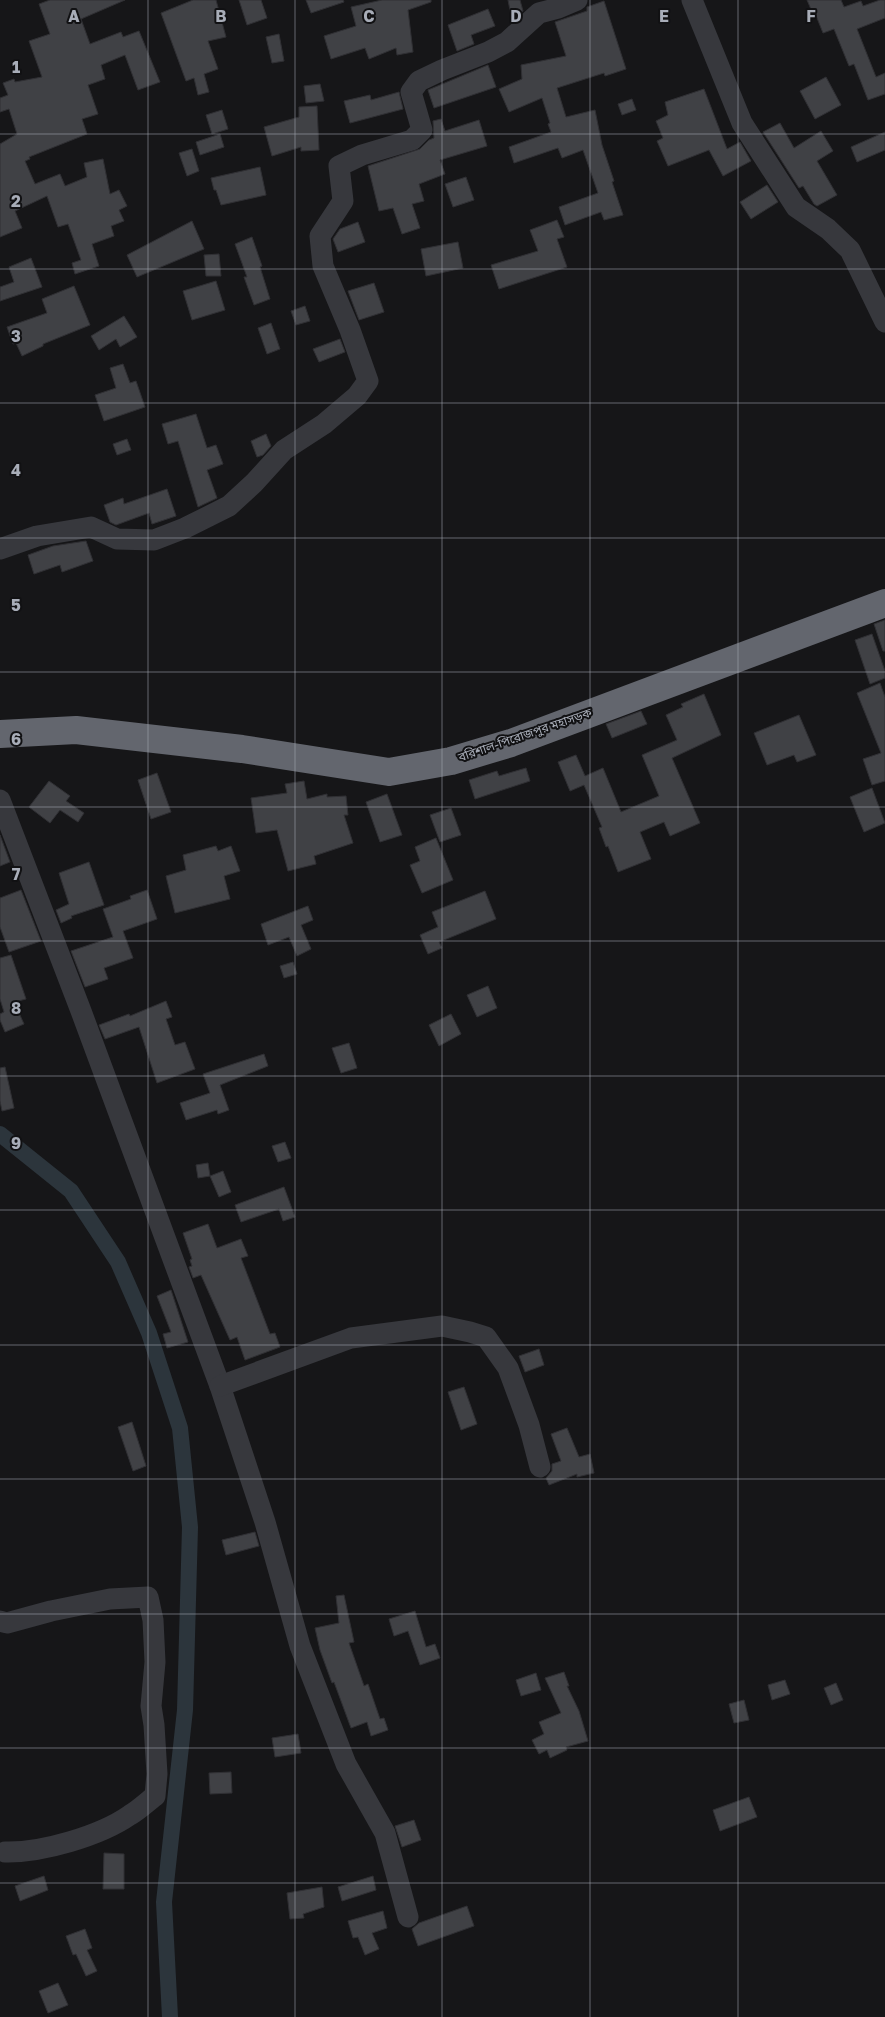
<svg xmlns="http://www.w3.org/2000/svg" width="885" height="2017" font-family="'Golos Text','Noto Sans Bengali',sans-serif">
  <style>
    .lines { fill: none; stroke-linecap: round; stroke-linejoin: round }
    .canal { stroke: #2c353c; stroke-width: 16 }
    .building { fill: #404145; stroke: #303034 }
    .minor { stroke: #37383d; stroke-width: 21 }
    .highway { stroke: #63666e; stroke-width: 28 }
    .grid { fill: none; stroke: #a8adb8; stroke-width: 1; stroke-opacity: 0.55 }
    .labels { text-anchor: middle; stroke-width: 4; stroke-linejoin: round; paint-order: stroke }
    .street-label { font-size: 12px; fill: #a8adb8; stroke: #111113 }
    .grid-label { font-size: 16px; text-anchor: middle; font-weight: bold; fill: #a8adb8; stroke: #111113; stroke-width: 4; stroke-linejoin: round; paint-order: stroke }
  </style>
  <rect width="100%" height="100%" fill="#161618"/>
  <g class="lines">
    <path class="canal" d="M0 1134 71 1191 118 1262 149 1333 180 1428 190 1527 185 1710 164 1902 170 2017"/>
  </g>
  <g class="building">
    <path d="M50 0H125L81 19 90 44 121 32 123 37 139 31 160 82 138 90 125 55 101 65 105 79 88 85 98 114 82 119 87 134 29 157 30 159 25 161 35 184 60 174 65 186 87 177 84 163 103 159 110 194 119 190 127 206 119 210 124 221 111 226 114 236 92 244 99 266 75 274 72 263 81 260 68 224 58 227 47 196 15 211 22 228 0 237V144L17 134 9 109 0 112V98L8 95 3 83 14 79 15 82 42 77 29 41 50 34 39 4Z"/>
    <path d="M193 0H216L226 37 208 41 218 69 204 74 209 92 198 95 194 78 186 81 161 13Z"/>
    <path d="M239 0H261L267 18 247 25Z"/>
    <path d="M306 0H343L344 2 311 13Z"/>
    <path d="M382 0H431V2L408 10 413 52 397 55 396 48 369 59 365 48 331 59 324 36 356 26 351 7Z"/>
    <path d="M508 0H520L523 11 512 21Z"/>
    <path d="M807 0H841L844 7 861 1 863 6 880 0H885V18L857 29 876 77 885 73V94L868 100 854 64 849 66 834 29 823 33 815 13 813 14Z"/>
    <path d="M604 1 626 69 605 76 604 73 557 88 566 117 595 110 602 145 614 181 612 182 623 215 604 220 601 212 565 225 559 207 598 193 583 150 562 158 558 148 514 163 509 147 551 132 548 124 550 123 542 98 509 112 499 89 522 79 521 65 566 56 555 22 587 11V7Z"/>
    <path d="M488 9 495 26 471 35 474 44 457 51 448 25Z"/>
    <path d="M279 34 284 61 272 63 266 37Z"/>
    <path d="M488 65 496 87 434 108 428 90Z"/>
    <path d="M826 77 841 105 815 119 800 91Z"/>
    <path d="M320 84 324 101 306 103 304 86Z"/>
    <path d="M704 89 727 149 740 142 751 161 723 176 709 150 668 166 657 141 663 138 656 121 668 115 665 102Z"/>
    <path d="M399 92 403 109 350 123 344 101 370 95 371 100Z"/>
    <path d="M632 99 636 110 622 115 618 104Z"/>
    <path d="M317 106 319 150 301 151V147L272 156 264 127 299 117V107Z"/>
    <path d="M222 110 228 129 212 134 206 115Z"/>
    <path d="M441 119 445 131 479 120 487 146 440 160 445 174 419 184 424 201 412 204 420 228 402 234 393 208 379 211 368 166 420 149 429 140 434 138 433 121Z"/>
    <path d="M780 123 794 148 821 131 833 151 817 161 837 195 817 206 814 204 803 186 799 188 763 132Z"/>
    <path d="M885 132V150L857 162 851 147Z"/>
    <path d="M220 134 224 147 200 155 196 142Z"/>
    <path d="M192 149 199 171 187 176 179 153Z"/>
    <path d="M260 167 266 195 221 205 216 190H214L211 178Z"/>
    <path d="M466 177 474 200 453 207 445 184Z"/>
    <path d="M767 185 778 202 751 219 740 202Z"/>
    <path d="M557 220 564 237 557 239 567 267 499 289 491 265 538 251 530 230Z"/>
    <path d="M192 221 204 249 137 277 127 255Z"/>
    <path d="M358 222 365 242 338 252 333 239 340 229Z"/>
    <path d="M252 237 262 266 260 267 270 299 254 305 244 277H247L235 244Z"/>
    <path d="M458 242 463 268 426 276 421 249Z"/>
    <path d="M219 254 221 276H206L204 255Z"/>
    <path d="M31 258 42 287 0 301V287L14 282 9 267Z"/>
    <path d="M216 281 225 310 192 320 183 291Z"/>
    <path d="M374 283 384 312 359 320 348 291Z"/>
    <path d="M74 286 90 325 43 344V346L22 356 16 343 13 344 7 327 47 313 42 299Z"/>
    <path d="M305 306 310 321 296 325 291 311Z"/>
    <path d="M124 316 137 337 120 347 116 339 99 350 91 336Z"/>
    <path d="M271 323 280 349 267 354 258 328Z"/>
    <path d="M340 339 345 352 319 362 313 349Z"/>
    <path d="M123 364 130 383 136 381 145 407 104 421 95 395 116 388 110 368Z"/>
    <path d="M196 414 207 448 216 445 223 464 207 470 217 498 198 507 178 441 168 444 162 424Z"/>
    <path d="M266 434 271 446 263 455 257 457 251 441Z"/>
    <path d="M127 439 131 450 117 455 113 444Z"/>
    <path d="M167 489 176 516 152 524 149 513 116 525 110 522 104 505 123 498 124 504Z"/>
    <path d="M86 541 93 561 62 572 60 565 34 574 28 555 53 546Z"/>
    <path d="M885 620V651H883L874 624Z"/>
    <path d="M872 634 885 671V678L870 684 855 640Z"/>
    <path d="M880 683 885 697V781L872 785 863 759 881 753 857 693Z"/>
    <path d="M704 694 721 735 672 758 700 823 670 836 664 822 640 832 651 859 618 872 608 846 606 847 599 828 602 827 584 785 570 791 558 762 576 755 585 776 603 768 621 812 659 796 642 755 677 740 666 715 683 707 681 704Z"/>
    <path d="M641 711 647 724 612 738 606 724Z"/>
    <path d="M799 715 816 755 797 762 794 755 767 765 754 733Z"/>
    <path d="M526 768 530 781 475 799 469 780 497 771 499 776Z"/>
    <path d="M157 773 171 812 151 819 138 780Z"/>
    <path d="M49 781 70 796 66 801 84 813 78 822 60 810 50 823 29 807Z"/>
    <path d="M304 781 307 799 327 794V797L346 796 348 815H344L353 843 314 856 316 864 288 871 277 830 256 833 251 798 287 793 285 784Z"/>
    <path d="M872 788 885 823 864 832 850 797Z"/>
    <path d="M387 794 402 835 380 842 366 802Z"/>
    <path d="M451 808 461 835 440 842 430 815Z"/>
    <path d="M0 835 10 862 0 866Z"/>
    <path d="M436 838 453 880 422 893 410 865 420 861 415 847Z"/>
    <path d="M216 846 218 851 231 846 240 871 224 876 230 899 175 913 166 876 186 870 183 855Z"/>
    <path d="M89 862 104 905 71 916 72 918 61 923 56 910 69 904 59 873Z"/>
    <path d="M21 890 41 941 9 952 0 927V898Z"/>
    <path d="M147 890 157 919 123 931 133 958 104 968 108 979 85 987 71 951 113 937 103 909 131 899 130 896Z"/>
    <path d="M485 891 496 919 439 942 442 948 428 954 420 935 438 927 432 912Z"/>
    <path d="M308 906 313 920 301 925 311 949 297 956 289 937 268 945 261 924Z"/>
    <path d="M11 955 26 999 14 1002 24 1024 5 1032 0 1020V1014L4 1012 0 999V958Z"/>
    <path d="M293 962 297 974 284 978 280 966Z"/>
    <path d="M488 986 497 1008 477 1017 467 995Z"/>
    <path d="M166 1001 172 1017 166 1019 175 1045 185 1042 195 1069 157 1083 139 1027 105 1039 99 1025 129 1014 130 1016Z"/>
    <path d="M451 1014 461 1034 439 1046 429 1025Z"/>
    <path d="M349 1043 357 1068 341 1073 332 1048Z"/>
    <path d="M264 1054 268 1066 220 1085 229 1110 218 1114 217 1110 186 1120 180 1103 210 1093 203 1074Z"/>
    <path d="M5 1067 14 1108 2 1111 0 1101V1068Z"/>
    <path d="M285 1142 291 1158 278 1162 272 1146Z"/>
    <path d="M208 1163 210 1176 198 1178 196 1165Z"/>
    <path d="M223 1171 231 1192 219 1197 210 1176Z"/>
    <path d="M284 1187 295 1217 283 1221 279 1209 241 1222 235 1205Z"/>
    <path d="M208 1224 217 1248 241 1239 248 1256 241 1258 270 1334 275 1333 280 1347 245 1360 237 1337 230 1340 201 1275 193 1278 189 1267 192 1266 190 1260 192 1259 183 1233Z"/>
    <path d="M171 1290 188 1342 167 1348 163 1334 171 1332 157 1296Z"/>
    <path d="M539 1349 544 1365 525 1372 519 1356Z"/>
    <path d="M464 1387 477 1424 461 1430 448 1392Z"/>
    <path d="M132 1422 146 1466 133 1471 118 1427Z"/>
    <path d="M567 1428 579 1457 590 1454 594 1473 577 1477V1474L549 1485 546 1478 552 1471V1464L561 1461 551 1434Z"/>
    <path d="M255 1532 259 1546 226 1555 222 1540Z"/>
    <path d="M344 1595 354 1642 349 1643 364 1686 368 1684 380 1719 384 1718 388 1730 371 1736 367 1722 351 1728 334 1682 332 1683 320 1650 315 1628 339 1623 336 1596Z"/>
    <path d="M415 1611 426 1647 435 1644 440 1658 420 1665 408 1631 394 1636 389 1619Z"/>
    <path d="M564 1672 569 1686H567L579 1711 588 1741 566 1747 567 1750 550 1758 547 1750 539 1754 532 1740 544 1734 539 1722 561 1713 545 1678Z"/>
    <path d="M536 1673 541 1690 521 1696 516 1680Z"/>
    <path d="M785 1680 790 1694 772 1700 768 1685Z"/>
    <path d="M836 1683 843 1700 831 1705 824 1688Z"/>
    <path d="M744 1700 749 1720 734 1723 729 1704Z"/>
    <path d="M298 1734 301 1753 275 1757 272 1738Z"/>
    <path d="M231 1772 232 1793 210 1794 209 1773Z"/>
    <path d="M749 1797 757 1817 720 1831 713 1810Z"/>
    <path d="M414 1820 421 1840 402 1847 395 1826Z"/>
    <path d="M104 1853 124 1854V1889H103Z"/>
    <path d="M44 1876 48 1890 20 1901 15 1886Z"/>
    <path d="M373 1876 376 1890 342 1901 338 1887Z"/>
    <path d="M322 1887 324 1907 303 1914 304 1918 290 1919 287 1893Z"/>
    <path d="M467 1906 474 1926 418 1946 412 1929 419 1923Z"/>
    <path d="M383 1911 387 1928 372 1933 379 1949 365 1955 358 1937 353 1938 348 1921Z"/>
    <path d="M85 1929 92 1948 87 1950 97 1971 86 1976 76 1954 73 1955 66 1936Z"/>
    <path d="M58 1983 68 2005 48 2013 39 1991Z"/>
  </g>
  <g class="lines">
    <g class="minor">
      <path d="M692 0 742 123 796 207 828 229 850 250 885 322"/>
      <path d="M0 549 37 536 91 527 117 539 154 540 185 528 229 506 254 483 284 450 324 424 357 396 368 381 350 330 323 266 320 236 343 201 339 166 362 155 412 140 422 130 411 92 419 81 442 70 488 52 507 42 539 13 558 8 577 0"/>
      <path d="M0 800 81 1011 220 1386 265 1522 300 1646 346 1764 385 1833 408 1917"/>
      <path d="M220 1386 351 1338 442 1326 470 1332 486 1337 508 1368 529 1425 540 1467"/>
      <path d="M0 1621 7 1623 51 1611 110 1599 148 1597 153 1620 155 1662 151 1706 154 1725 157 1774 155 1796C147 1802 139 1810 130 1815 100 1836 41 1853 5 1852"/>
    </g>
    <path class="highway" d="M0 734 76 730 242 749 389 772 451 761 511 743 885 603"/>
  </g>
  <path class="grid" d="M148 0V2017M295 0V2017M442 0V2017M590 0V2017M738 0V2017M0 134H885M0 269H885M0 403H885M0 538H885M0 672H885M0 807H885M0 941H885M0 1076H885M0 1210H885M0 1345H885M0 1479H885M0 1614H885M0 1748H885M0 1883H885"/>
  <g class="labels">
    <g class="street-label">
      <text transform="translate(525 735) rotate(-19)" y="4">বরিশাল-পিরোজপুর মহাসড়ক</text>
    </g>
  </g>
  <g class="grid-label">
    <text x="74" y="22">A</text>
    <text x="221" y="22">B</text>
    <text x="369" y="22">C</text>
    <text x="516" y="22">D</text>
    <text x="664" y="22">E</text>
    <text x="811" y="22">F</text>
    <text x="16" y="73">1</text>
    <text x="16" y="207">2</text>
    <text x="16" y="342">3</text>
    <text x="16" y="476">4</text>
    <text x="16" y="611">5</text>
    <text x="16" y="745">6</text>
    <text x="16" y="880">7</text>
    <text x="16" y="1014">8</text>
    <text x="16" y="1149">9</text>
  </g>
</svg>
